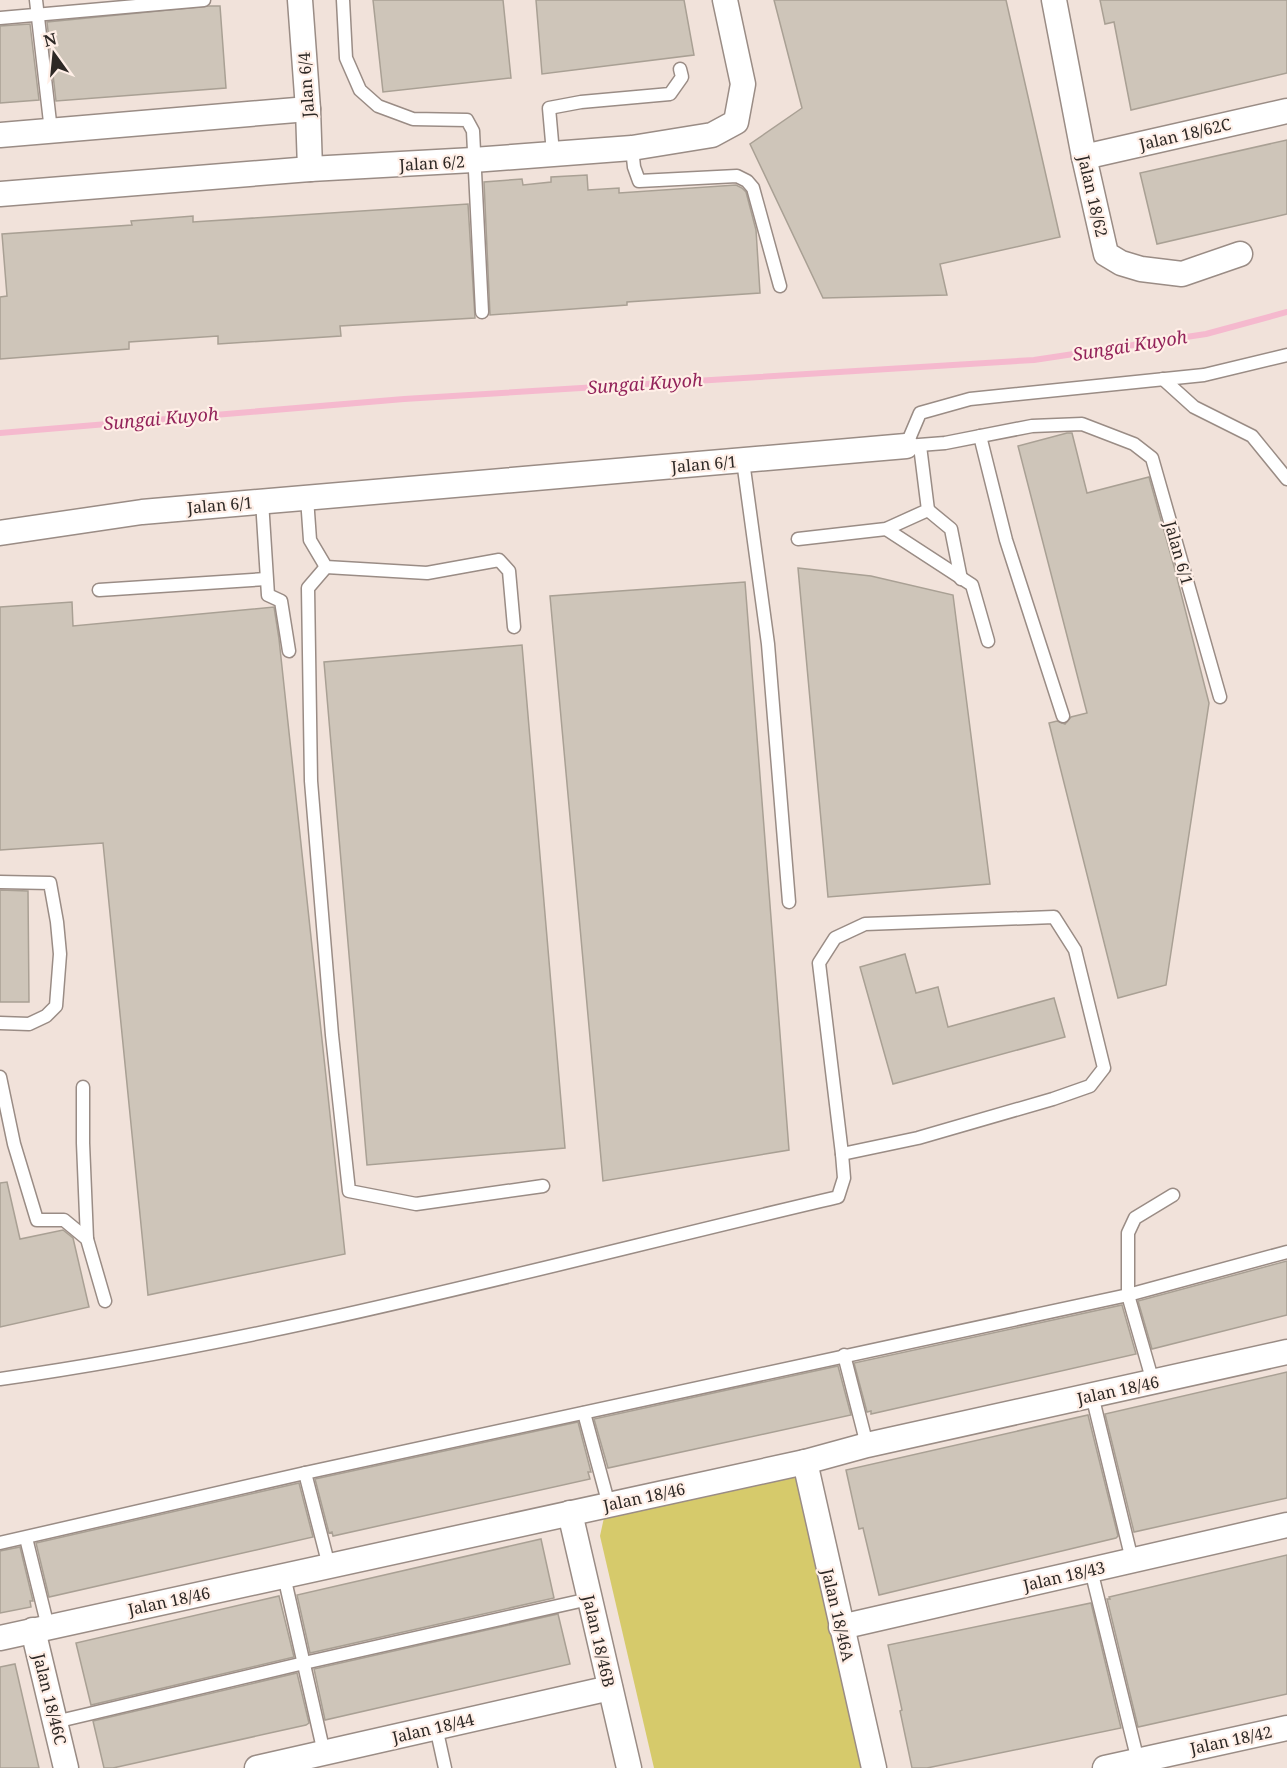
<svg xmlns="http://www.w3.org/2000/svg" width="1287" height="1768" font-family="'Noto Serif',serif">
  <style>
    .green { fill: #d6ca6b }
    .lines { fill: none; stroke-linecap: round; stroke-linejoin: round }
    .stream { stroke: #f5b9ce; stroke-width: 6 }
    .building { fill: #cec5b9; stroke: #a9a094; stroke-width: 1.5 }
    .service-casing { stroke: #9a8c85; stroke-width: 15 }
    .minor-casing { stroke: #9a8c85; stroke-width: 27 }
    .service { stroke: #fff; stroke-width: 12 }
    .minor { stroke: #fff; stroke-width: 24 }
    .labels { text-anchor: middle; stroke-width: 4.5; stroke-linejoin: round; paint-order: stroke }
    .street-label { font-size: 16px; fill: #2d2825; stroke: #ffefe7 }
    .water-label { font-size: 18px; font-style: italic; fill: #93235a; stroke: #ffefe7 }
  </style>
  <rect width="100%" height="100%" fill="#f1e2da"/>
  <path class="green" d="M781 1472 801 1481 866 1768H654L600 1536 605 1513Z"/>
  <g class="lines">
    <path class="stream" d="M0 433 404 399 1034 360 1206 334 1287 312"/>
  </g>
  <g class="building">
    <path d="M373 0H503L511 78 383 92Z"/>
    <path d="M536 0H684L694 55 542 74Z"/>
    <path d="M774 0H1006L1060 237 940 264 947 295 823 298 750 144 802 108Z"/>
    <path d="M1100 0H1287V73L1131 110 1114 22 1105 24Z"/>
    <path d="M209 6H220L226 88 56 101 47 22Z"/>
    <path d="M30 24 39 100 0 103V26Z"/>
    <path d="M1287 140V214L1157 244 1140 173Z"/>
    <path d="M587 175 588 190 619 188V193L736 185 742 188 746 192 756 230 760 293 627 302V305L490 315 484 182 522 179 523 185 551 182V177Z"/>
    <path d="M468 204 475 318 340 326 341 336 218 344V336L129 342V349L0 359V297L7 296 2 234 132 225 131 221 193 216V222Z"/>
    <path d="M1067 433H1072L1087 493 1149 477 1175 570 1209 703 1166 985 1118 998 1049 723 1057 721 1065 724 1071 717 1087 713 1018 446Z"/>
    <path d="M798 568 871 576 953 595 990 884 828 897Z"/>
    <path d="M745 582 789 1150 603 1181 550 596Z"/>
    <path d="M72 602 73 626 274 607 279 639 345 1254 148 1295 103 843 0 850V607Z"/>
    <path d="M522 645 565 1148 367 1165 324 662Z"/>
    <path d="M0 890 28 891 29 1002H0Z"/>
    <path d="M905 954 916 993 938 987 948 1027 1054 998 1065 1037 893 1084 860 967Z"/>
    <path d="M7 1182 20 1239 63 1230 73 1238 89 1307 0 1327V1183Z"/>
    <path d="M1287 1261V1315L1152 1349 1138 1301Z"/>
    <path d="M1122 1305 1136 1354 871 1414V1411L867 1412 854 1363Z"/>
    <path d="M838 1366 851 1415 608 1468 594 1419Z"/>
    <path d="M1287 1372V1498L1134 1532 1105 1414Z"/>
    <path d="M1088 1415 1118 1536 1116 1538 879 1595 863 1528 859 1529 846 1470Z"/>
    <path d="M578 1422 591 1472H588L590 1479 333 1536 332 1532 329 1533 315 1479Z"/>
    <path d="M299 1483 313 1537 49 1597 36 1543Z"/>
    <path d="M541 1539 554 1598 310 1653 297 1595Z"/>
    <path d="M20 1547 33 1601H30L31 1607 0 1613V1551Z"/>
    <path d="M1287 1555V1694L1138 1727 1107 1599H1110L1109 1597Z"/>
    <path d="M279 1596 294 1657 91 1705 76 1643Z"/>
    <path d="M1091 1603 1121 1728 927 1768H912L900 1711 902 1710 888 1645Z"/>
    <path d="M558 1614 570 1664 325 1720 314 1669Z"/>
    <path d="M15 1664 39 1768H0V1667Z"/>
    <path d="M297 1673 309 1723 306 1725 113 1768H104L93 1721Z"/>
  </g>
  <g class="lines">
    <defs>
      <g id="service">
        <path d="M36 0 51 131"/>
        <path d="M343 0 346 58 360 90 378 106 413 119 467 120 473 131 482 312"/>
        <path d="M0 18 204 0"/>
        <path d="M632 148 634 167 639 181 737 176 747 181 753 188 780 286"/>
        <path d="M553 153 549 108 581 102 670 94 682 77 680 69"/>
        <path d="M1163 379 1194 407 1252 436 1287 479"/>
        <path d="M980 436 1006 540 1063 716"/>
        <path d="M743 461 768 644 789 902"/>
        <path d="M307 498 310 540 326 567 427 573 499 560 509 571 514 627"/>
        <path d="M262 501 268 595 281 601 289 651"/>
        <path d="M928 510 951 529 961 579"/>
        <path d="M886 529 972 585 988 641"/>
        <path d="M798 539 886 529 928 510 920 446"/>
        <path d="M326 567 308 588 311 781 332 1035 349 1191 416 1204 543 1186"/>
        <path d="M99 590 266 579"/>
        <path d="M1220 697 1152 458 1134 444 1082 424 1032 426 945 443 906 446 920 413 970 399 1204 375 1287 355"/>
        <path d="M0 882 50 883 57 922 60 954 56 1006 46 1016 29 1024 0 1023"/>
        <path d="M1054 917 1075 950 1104 1068 1090 1086 1053 1099 918 1138 842 1154 819 963 835 938 865 924Z"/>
        <path d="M0 1077 14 1144 37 1220H64L87 1239 105 1301"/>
        <path d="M83 1087V1143L87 1239"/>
        <path d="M844 1355 867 1445"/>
        <path d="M0 1379C283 1339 560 1262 838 1197L844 1178 842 1154"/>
        <path d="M1153 1382 1128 1295V1233L1135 1218 1173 1195"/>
        <path d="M1092 1395 1132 1560"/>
        <path d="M584 1413 609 1505"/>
        <path d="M305 1473 329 1566"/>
        <path d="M26 1538 48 1627"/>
        <path d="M0 1543 305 1473 1128 1295 1287 1252"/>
        <path d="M1091 1570 1138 1761"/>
        <path d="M284 1576 324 1753"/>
        <path d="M55 1722 304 1663 589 1599"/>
        <path d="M436 1727 445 1768"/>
      </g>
      <g id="minor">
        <path d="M300 0 308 109 310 169"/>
        <path d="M1054 0 1084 157 1106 254 1121 263 1141 269 1182 274 1240 254"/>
        <path d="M0 135 308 109"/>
        <path d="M1084 157 1287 111"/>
        <path d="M0 194 310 169 473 160 632 148 712 135 736 122 743 84 725 0"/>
        <path d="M0 533 142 512 906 446"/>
        <path d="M805 1462 874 1768"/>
        <path d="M570 1513 629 1768"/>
        <path d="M841 1627 1287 1525"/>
        <path d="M33 1630 66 1768"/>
        <path d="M0 1638 805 1462 867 1445 1287 1352"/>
        <path d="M257 1768 610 1688"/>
        <path d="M1105 1768 1287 1728"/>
      </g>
    </defs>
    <use href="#service" class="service-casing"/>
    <use href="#minor" class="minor-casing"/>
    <use href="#service" class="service"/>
    <use href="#minor" class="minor"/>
  </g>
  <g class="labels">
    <g class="street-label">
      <text transform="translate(306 85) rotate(-94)" y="6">Jalan 6/4</text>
      <text transform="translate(1185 134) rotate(-13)" y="6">Jalan 18/62C</text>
      <text transform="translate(432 163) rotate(-3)" y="6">Jalan 6/2</text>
      <text transform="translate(1093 196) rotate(77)" y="6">Jalan 18/62</text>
      <text transform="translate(704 464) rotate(-5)" y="6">Jalan 6/1</text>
      <text transform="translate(220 505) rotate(-5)" y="6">Jalan 6/1</text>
      <text transform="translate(1179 553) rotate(74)" y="6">Jalan 6/1</text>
      <text transform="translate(1118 1390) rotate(-12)" y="6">Jalan 18/46</text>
      <text transform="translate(644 1497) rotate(-12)" y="6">Jalan 18/46</text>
      <text transform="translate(1064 1576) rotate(-13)" y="6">Jalan 18/43</text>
      <text transform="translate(169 1601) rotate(-12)" y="6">Jalan 18/46</text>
      <text transform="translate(838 1615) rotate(77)" y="6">Jalan 18/46A</text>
      <text transform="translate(599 1641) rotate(77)" y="6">Jalan 18/46B</text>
      <text transform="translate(50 1699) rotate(76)" y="6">Jalan 18/46C</text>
      <text transform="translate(433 1728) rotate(-13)" y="6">Jalan 18/44</text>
      <text transform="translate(1231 1740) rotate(-12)" y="6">Jalan 18/42</text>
    </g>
    <g class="water-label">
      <text transform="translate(1130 346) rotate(-9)" y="6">Sungai Kuyoh</text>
      <text transform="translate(645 384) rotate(-4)" y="6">Sungai Kuyoh</text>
      <text transform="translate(161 419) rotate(-5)" y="6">Sungai Kuyoh</text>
    </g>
  </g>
  <g transform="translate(54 54) rotate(345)" stroke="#ffefe7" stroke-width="4.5" paint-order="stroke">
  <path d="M0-4.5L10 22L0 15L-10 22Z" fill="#2d2825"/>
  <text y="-9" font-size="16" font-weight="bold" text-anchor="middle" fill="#2d2825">N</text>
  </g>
</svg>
